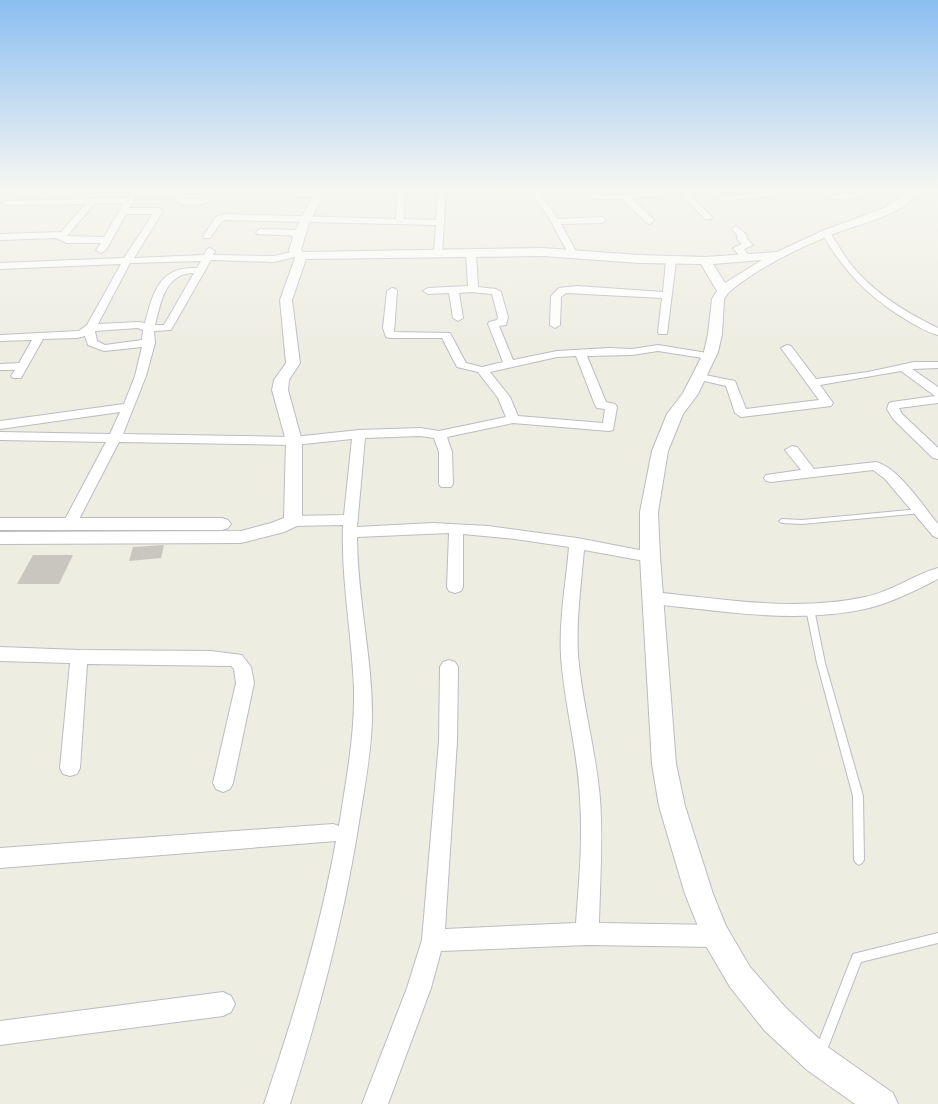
<svg xmlns="http://www.w3.org/2000/svg" width="938" height="1104" font-family="'Public Sans',sans-serif">
  <style>
    .building { fill: #c9c6bf }
    .lines { fill: none; stroke-linecap: round; stroke-linejoin: round }
    .service-casing { stroke: #babcc2; stroke-width: 2 }
    .minor-casing { stroke: #babcc2; stroke-width: 2 }
    .tertiary-casing { stroke: #babcc2; stroke-width: 2 }
    .service { fill: #fff; fill-rule: evenodd }
    .minor { fill: #fff; fill-rule: evenodd }
    .tertiary { fill: #fff; fill-rule: evenodd }
  </style>
  <rect width="100%" height="100%" fill="#eeede2"/>
  <g class="building">
    <path d="M164 545 161 558 129 561 133 547Z"/>
    <path d="M33 555H73L59 584H17Z"/>
  </g>
  <g class="lines">
    <defs>
      <g id="service">
        <path d="M920 509H922L923 511 922 513 802 524 782 523 779 521 782 519 802 520Z"/>
        <path d="M810 606 813 607 814 609 825 663 863 796 864 860 862 863 859 865 856 863 854 860 853 796 817 663 806 609 807 607Z"/>
        <path d="M938 933V943L861 962 825 1055 821 1057 817 1055 815 1051 853 954Z"/>
      </g>
      <g id="minor">
        <path d="M131 191H185L183 199H206L210 201C204 206 180 206 174 200L175 196H136L129 208H159L163 211 134 258 204 255 207 249 210 248 215 251 213 255 274 256 296 251 301 254 299 256 274 262 211 260 171 330 154 331 155 343 146 376 123 434 294 437 359 430 420 428 439 431 506 417 498 398 478 372 457 367 442 338H390L386 337 383 328 387 291 392 288 396 289 397 291 394 332 450 333 466 363 482 367 503 362 488 324 489 322 497 320 498 317 492 294 471 292 459 293 463 318 458 321 453 318 449 293 428 294 423 291 428 288 468 286 466 253 471 250 476 253 478 287 496 289 501 292 508 317 506 325 499 326 513 360 557 351 609 348 632 349 658 345 713 354 715 356 709 359 658 351 632 355 587 356 606 402 615 404 617 407 613 430 609 431 513 423 447 437 452 452 453 484 451 487H441L439 484V452L434 438 420 436 365 438 357 527 433 523 488 526 577 538 655 553 658 557 655 561 650 562 584 550C581 585 576 620 578 655 582 704 596 750 600 799 603 840 600 882 599 923L716 925 724 928 727 936 724 944 716 947 587 945 441 951 431 988 388 1104H362L407 988 422 940 439 741 440 667 443 662 449 660 455 662 458 667 457 741 445 929 576 923C579 882 583 841 580 799 578 751 564 704 561 656 559 619 566 583 569 547L515 539 463 534V587L461 591 455 593 449 591 447 587 449 533 357 537C357 598 373 659 372 720 371 753 365 785 360 816 345 914 320 1010 290 1104H264C293 1018 320 931 336 841L0 868V848L333 824 339 826C346 780 355 736 354 689 352 634 341 580 343 525L293 526 288 524 286 521 288 518 293 516 344 515 352 439 294 445 119 442 77 523 75 526H65L63 523 106 442 0 440V432L110 434 120 412 0 429V421L124 404 135 376 142 347 104 351 88 345 85 336 77 338 43 339 21 378H13L11 376 15 370H0V364L19 363 32 340 0 341V335L79 331 87 325 121 264 0 269V263L124 258 153 214H126L106 250 101 253 96 250 101 243H67L56 238 0 240V234L61 232 86 204 5 205 1 203 5 201 127 198ZM95 203H124L104 237 67 236ZM201 261 197 268C159 266 153 293 145 323L139 322 98 324 130 263ZM194 273 164 325H155C161 302 165 273 194 273ZM138 328 143 330 142 340 105 345 97 341 95 331ZM576 356 595 405 597 408 605 409 603 423 518 416 510 397 490 372 557 357Z"/>
        <path d="M221 191 318 193 322 195 318 197 225 193Z"/>
        <path d="M397 191H405L404 219 436 220 438 191H446L442 255 439 256 434 253 436 225 226 220 222 221 210 238H204L203 236 216 217 225 214 396 219Z"/>
        <path d="M530 191H538L558 219 602 217 606 220 602 223 561 224 577 253 575 255H569L548 216Z"/>
        <path d="M589 191H597L601 196 662 191H698L689 194 712 217 711 219H705L681 194 631 198 653 219 654 221 650 224 647 223 622 199H593Z"/>
        <path d="M706 191H715L724 197 777 191H801L797 193 722 201Z"/>
        <path d="M820 191H830L838 195 855 192V191H863L864 194C854 203 829 201 820 191Z"/>
        <path d="M736 226 746 234 747 239 753 245 744 249 751 258 749 260H743L733 248 742 244 737 239 738 236 732 229Z"/>
        <path d="M260 229 301 230 305 233 301 236 257 234 256 232Z"/>
        <path d="M826 230 829 231C836 242 842 252 849 262 872 292 905 312 938 328V335C928 333 919 327 910 322 872 300 843 272 822 233Z"/>
        <path d="M671 258 676 261 667 334H659L658 332 662 298 566 293 561 297 560 325 555 328 550 325 551 296 559 288 577 286 663 292 666 261Z"/>
        <path d="M787 345 791 346 816 379 868 372 914 362H938V368L912 369 938 387V403L899 408 902 414 938 448V459L933 458 893 419 887 409 889 403 892 402 935 396 901 371 820 385 833 403 831 406 741 417 735 413 726 386 696 379 694 377 700 374 735 381 746 409 819 400 781 348Z"/>
        <path d="M792 446 797 447 814 469 876 462C898 467 923 506 938 524V538L933 536 885 479 873 470 771 482 766 481 764 478 766 475 801 470 785 450Z"/>
        <path d="M938 568V579C914 591 891 603 865 609 795 624 723 611 653 604L647 602 645 598 647 594 653 592C723 599 795 612 865 597 891 592 913 575 938 568Z"/>
        <path d="M0 647 79 650 211 651 242 655 251 667 254 683 233 783 230 789 223 792 216 789 213 783 236 683 234 669 231 666 87 664 80 768 77 774 70 776 63 774 60 768 70 663 0 661Z"/>
        <path d="M223 992 231 996 235 1004 231 1012 223 1016 0 1045V1021Z"/>
      </g>
      <g id="tertiary">
        <path d="M315 191H325L309 223 301 250 303 252 543 248 639 255 705 257 777 252 822 231 884 208 909 191H920C901 217 859 223 831 235 798 248 754 270 728 293L724 299 722 334 718 352 698 394 683 414 668 451 658 512 660 557 676 764 685 806 713 894 726 926 750 967 786 1008 829 1048 893 1093 898 1104H855L807 1070 764 1030 730 987 706 946 685 894 659 806 652 764 640 557V512L652 451 667 414 683 393 704 352 708 334 712 299 717 291 701 264 639 263 543 256 306 259 292 300 300 363 289 380 288 390 302 441V521L299 525 284 532 241 543 0 544V532L241 531 271 523 284 518 286 441 272 390 274 380 286 363 280 300 295 258 290 254 289 250 294 233ZM762 260 725 283 713 264Z"/>
        <path d="M0 518H222L228 520 231 524 228 528 222 530H0Z"/>
      </g>
    </defs>
    <use href="#service" class="service-casing"/>
    <use href="#minor" class="minor-casing"/>
    <use href="#tertiary" class="tertiary-casing"/>
    <use href="#service" class="service"/>
    <use href="#minor" class="minor"/>
    <use href="#tertiary" class="tertiary"/>
  </g>
  <linearGradient id="sky" x2="0" y2="1"><stop stop-color="#8bbef1"/><stop offset="0.55" stop-color="#f7f7f2"/><stop offset="1" stop-color="#f7f7f2" stop-opacity="0"/></linearGradient>
  <rect width="938" height="346" fill="url(#sky)"/>
</svg>
